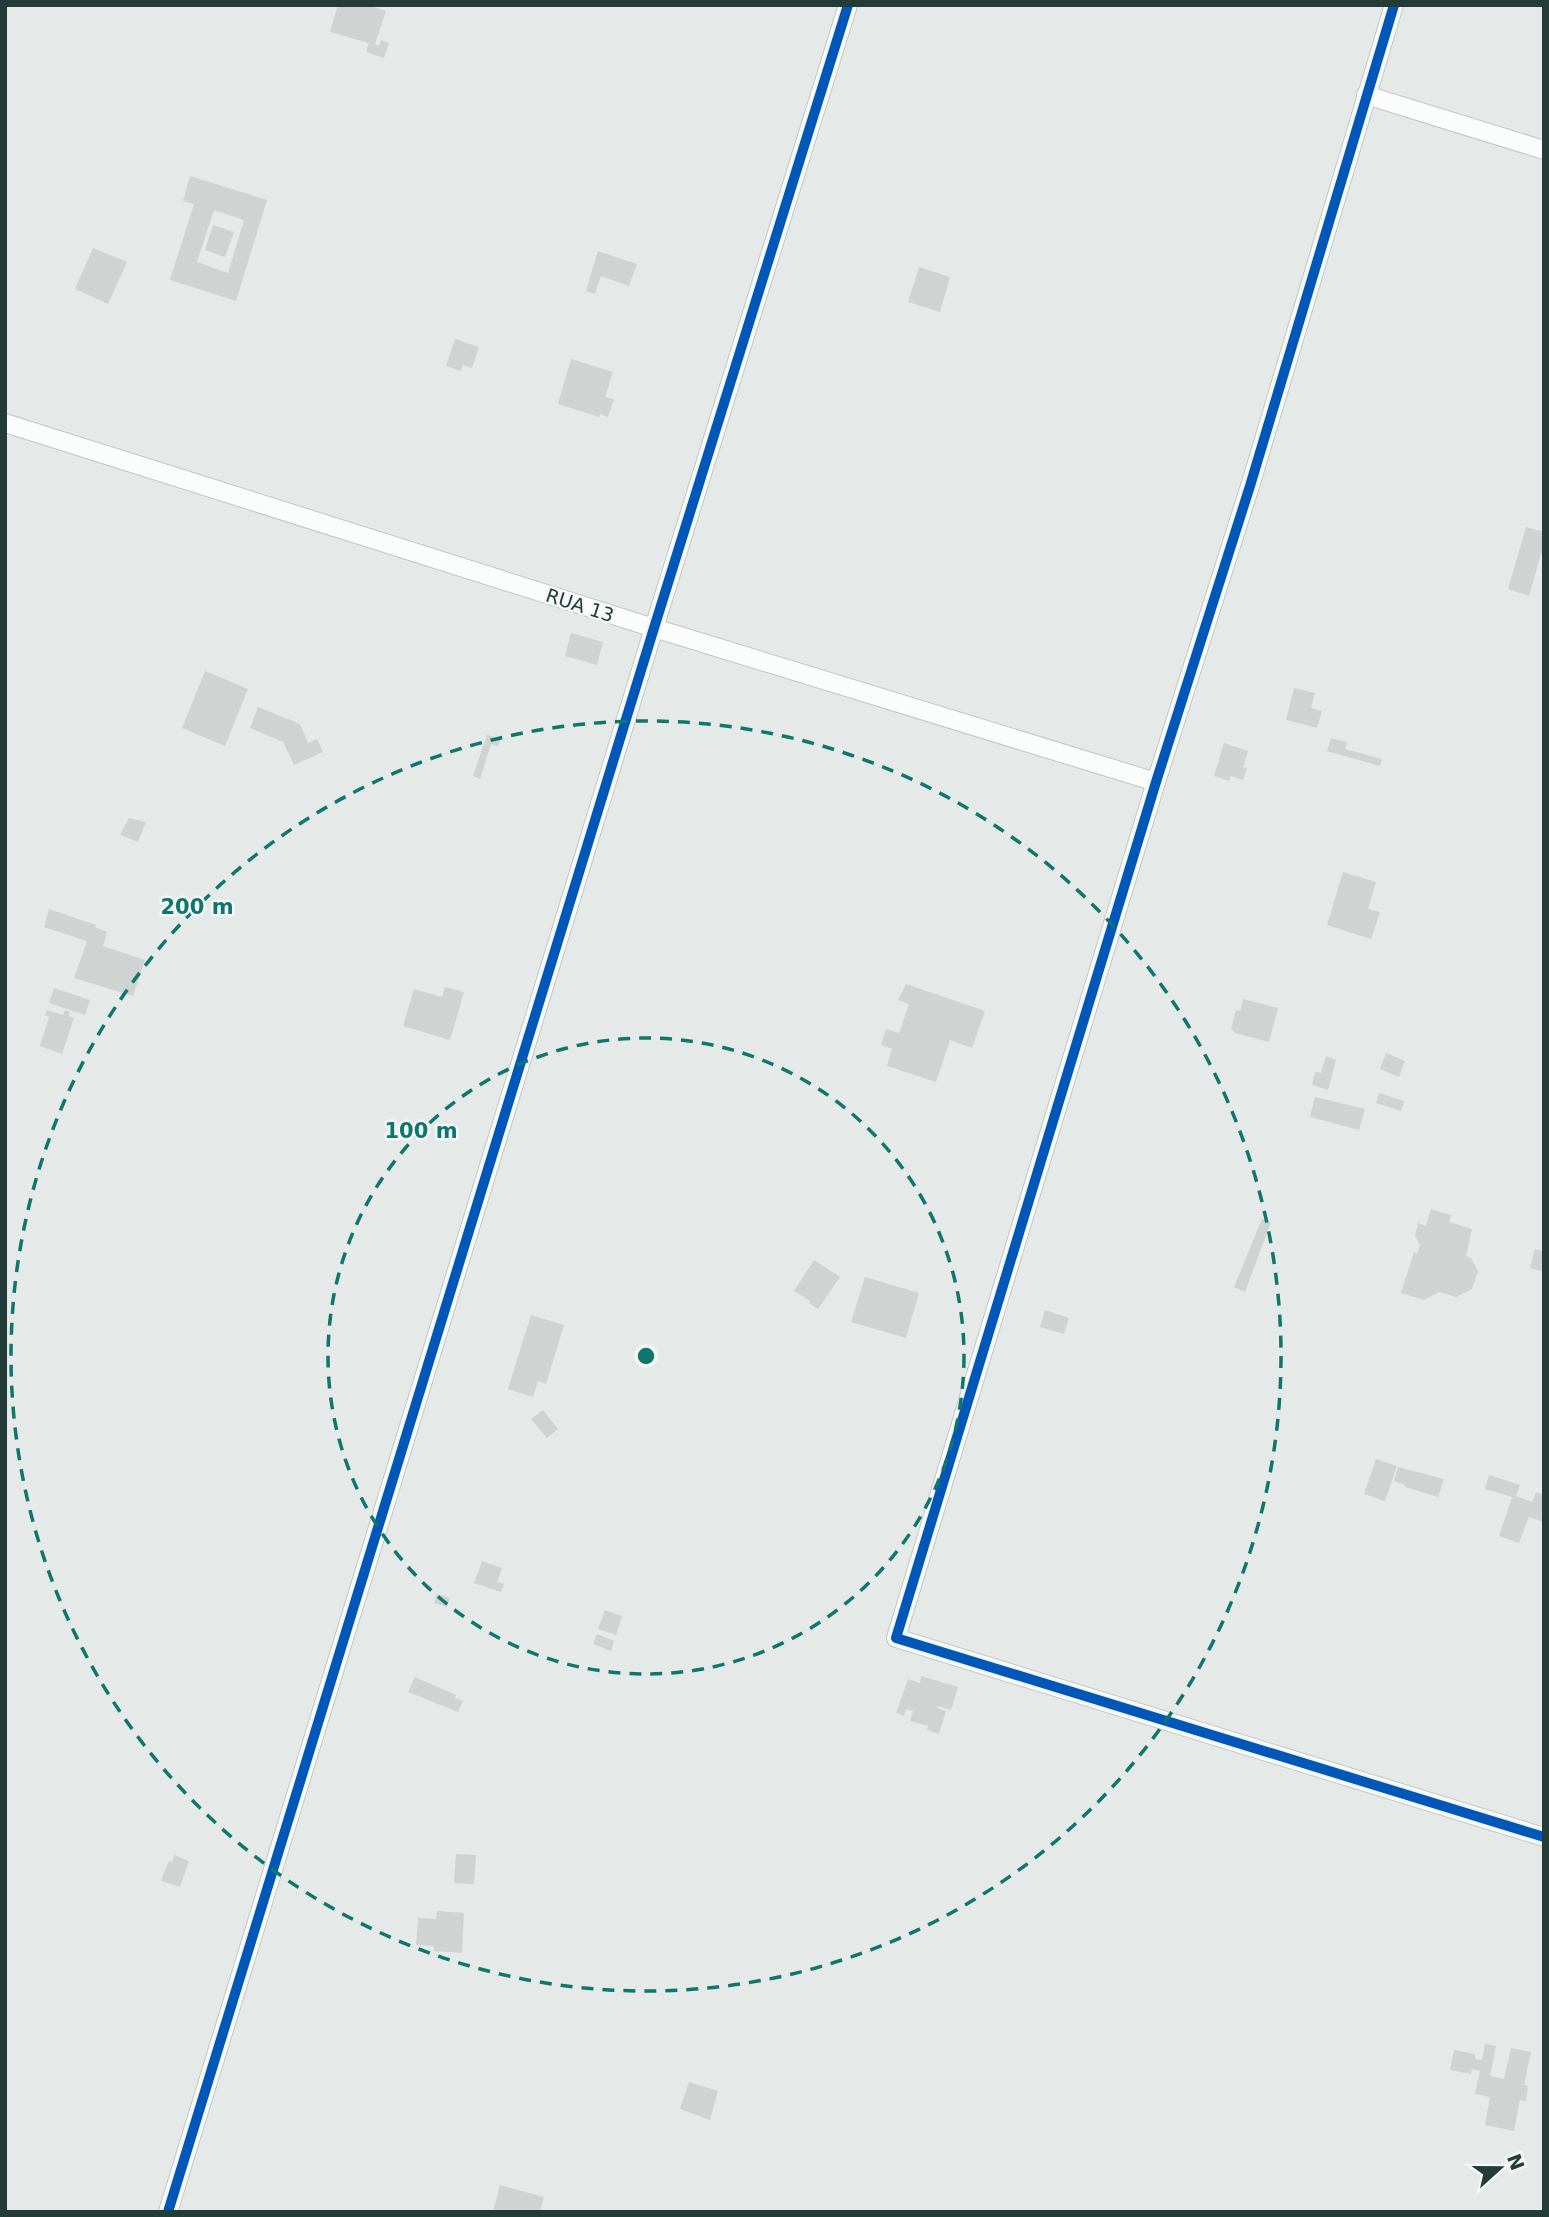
<svg xmlns="http://www.w3.org/2000/svg" width="1549" height="2217" font-family="'DejaVu Sans',sans-serif">
  <style>
    .building { fill: #cfd3d2; fill-rule: evenodd }
    .lines { fill: none; stroke-linecap: round; stroke-linejoin: round }
    .minor-casing { stroke: #c2c7c5; stroke-width: 20 }
    .minor { stroke: #fbfcfc; stroke-width: 18 }
    .cycleway-casing { stroke: #f3f8f6; stroke-width: 15 }
    .cycleway { stroke: #0057b8; stroke-width: 10 }
    .ring { fill: none; stroke: #0f766e; stroke-width: 3.5; stroke-dasharray: 12 9 }
    .labels { text-anchor: middle; stroke-width: 5; stroke-linejoin: round; paint-order: stroke }
    .street-label { font-size: 19px; fill: #243c38; stroke: #f3f8f6 }
    .centre { fill: #0f766e; stroke: #f3f8f6; stroke-width: 3.5 }
    .ring-label { font-size: 21px; text-anchor: middle; font-weight: bold; fill: #0f766e; stroke: #f3f8f6; stroke-width: 5; stroke-linejoin: round; paint-order: stroke }
  </style>
  <rect width="100%" height="100%" fill="#e5eae8"/>
  <g class="building">
    <path d="M338 5H367L386 11 375 44 379 46 381 40 389 43 384 58 366 52 369 43 330 32Z"/>
    <path d="M190 176 267 200 236 301 170 280 194 204 183 201ZM214 210 244 220 228 273 197 262Z"/>
    <path d="M213 225 234 232 225 257 205 250Z"/>
    <path d="M93 248 127 262 108 304 75 289Z"/>
    <path d="M598 251 637 264 629 286 601 276 595 294 586 291Z"/>
    <path d="M919 267 950 277 940 312 908 302Z"/>
    <path d="M455 339 479 347 472 368 463 365 461 371 446 366Z"/>
    <path d="M571 359 613 372 605 397 614 399 608 417 600 414 599 417 558 404Z"/>
    <path d="M1526 527 1544 532V555L1541 554 1529 596 1508 589Z"/>
    <path d="M571 633 603 642 597 665 565 656Z"/>
    <path d="M205 671 248 689 225 746 182 728Z"/>
    <path d="M1294 688 1315 693 1311 708 1322 711 1317 728 1286 720Z"/>
    <path d="M258 707 300 724 308 743 317 739 323 752 294 765 283 742 250 728Z"/>
    <path d="M487 735 501 739 498 746 491 744 480 779 473 776Z"/>
    <path d="M1331 738 1347 742 1345 749 1382 759 1380 766 1327 751Z"/>
    <path d="M1224 743 1248 751 1243 767 1247 768 1243 780 1231 776 1229 781 1214 776Z"/>
    <path d="M129 818 146 822 138 842 120 835Z"/>
    <path d="M1343 872 1376 882 1368 909 1380 912 1371 939 1327 925Z"/>
    <path d="M49 909 96 925 95 927 107 932 103 946 145 960 133 996 74 978 87 941 44 927Z"/>
    <path d="M906 984 985 1011 972 1048 950 1040 936 1082 887 1066 892 1049 881 1045 886 1029 899 1033 909 1004 898 1000Z"/>
    <path d="M445 987 464 992 450 1040 403 1026 414 989 442 997Z"/>
    <path d="M54 988 90 1000 85 1015 49 1003Z"/>
    <path d="M1243 999 1278 1008 1269 1042 1235 1033 1231 1029 1236 1010 1240 1011Z"/>
    <path d="M47 1010 63 1015 65 1010 70 1012 69 1016 74 1018 62 1054 40 1046 49 1017 45 1015Z"/>
    <path d="M1386 1053 1405 1061 1399 1077 1380 1069Z"/>
    <path d="M1326 1056 1336 1060 1328 1090 1312 1085 1315 1072 1321 1073Z"/>
    <path d="M1379 1093 1404 1101 1401 1111 1376 1103Z"/>
    <path d="M1315 1097 1365 1109 1359 1130 1310 1117Z"/>
    <path d="M1431 1209 1451 1215 1449 1222 1472 1229 1466 1256 1471 1258 1478 1271 1472 1289 1456 1297 1439 1292 1424 1300 1401 1293 1414 1252 1417 1254 1420 1245 1415 1236 1418 1223 1426 1226Z"/>
    <path d="M1262 1219 1271 1222 1245 1292 1234 1287Z"/>
    <path d="M1535 1249 1544 1251V1272L1530 1268Z"/>
    <path d="M814 1260 840 1277 818 1309 809 1303 810 1301 794 1291Z"/>
    <path d="M865 1277 919 1293 906 1338 851 1322Z"/>
    <path d="M1045 1310 1069 1318 1064 1334 1040 1327Z"/>
    <path d="M531 1315 564 1325 546 1384 538 1381 533 1397 508 1389Z"/>
    <path d="M543 1410 558 1429 547 1438 531 1419Z"/>
    <path d="M1376 1459 1397 1466 1385 1501 1364 1494Z"/>
    <path d="M1398 1467 1444 1479 1438 1497 1405 1487V1485L1394 1481Z"/>
    <path d="M1489 1475 1520 1485 1516 1496 1532 1502 1536 1492 1544 1495V1522L1529 1517 1519 1543 1499 1536 1512 1497 1485 1489Z"/>
    <path d="M482 1561 502 1568 497 1582 504 1584 501 1592 474 1583Z"/>
    <path d="M437 1594 450 1598 447 1607 434 1603Z"/>
    <path d="M605 1610 622 1616 616 1635 598 1629Z"/>
    <path d="M597 1634 614 1641 611 1651 593 1644Z"/>
    <path d="M921 1676 958 1687 951 1710 938 1706 937 1708 946 1711 939 1734 927 1730 928 1726 910 1721 913 1711 906 1709 904 1716 896 1713 908 1679 920 1683Z"/>
    <path d="M415 1677 456 1695 455 1698 463 1701 458 1712 408 1692Z"/>
    <path d="M456 1854 476 1855 474 1884 454 1883Z"/>
    <path d="M174 1855 189 1861 180 1887 161 1881 166 1867 169 1861 172 1862Z"/>
    <path d="M437 1911 464 1913 462 1953 434 1951V1946L416 1945 418 1918 436 1919Z"/>
    <path d="M1485 2044 1496 2046 1490 2076 1504 2079 1511 2048 1531 2052 1524 2085 1528 2086 1526 2101 1520 2100 1514 2131 1485 2125 1490 2097 1475 2094 1480 2071 1472 2069 1471 2074 1450 2070 1454 2050 1475 2054V2059L1482 2060Z"/>
    <path d="M689 2082 718 2091 710 2120 680 2109Z"/>
    <path d="M500 2185 544 2197 540 2212H493Z"/>
  </g>
  <g class="lines">
    <defs>
      <g id="minor">
        <path d="M1394 5 1250 486 1156 782 896 1638 1544 1837"/>
        <path d="M1366 95 1544 150"/>
        <path d="M5 423 654 628 1156 782"/>
        <path d="M168 2212 654 628 848 5"/>
      </g>
    </defs>
    <use href="#minor" class="minor-casing"/>
    <use href="#minor" class="minor"/>
    <defs>
      <g id="cycleway">
        <path d="M1394 5 1250 486 1156 782 896 1638 1544 1837"/>
        <path d="M168 2212 654 628 848 5"/>
      </g>
    </defs>
    <use href="#cycleway" class="cycleway-casing"/>
    <use href="#cycleway" class="cycleway"/>
  </g>
  <g class="ring">
    <circle cx="646" cy="1356" r="318"/>
    <circle cx="646" cy="1356" r="635"/>
  </g>
  <g class="labels">
    <g class="street-label">
      <text transform="translate(580 605) rotate(18)" y="7">RUA 13</text>
    </g>
  </g>
  <circle cx="646" cy="1356" r="10" class="centre"/>
  <g class="ring-label">
    <text x="197" y="914">200 m</text>
    <text x="421" y="1138">100 m</text>
  </g>
  <rect width="1549" height="2217" fill="none" stroke="#243c38" stroke-width="14"/>
  <g transform="translate(1500 2168) rotate(69)" stroke="#f3f8f6" stroke-width="5" paint-order="stroke">
  <path d="M0-5L12 26L0 18L-12 26Z" fill="#243c38"/>
  <text y="-10" font-size="19" font-weight="bold" text-anchor="middle" fill="#243c38">N</text>
  </g>
</svg>
